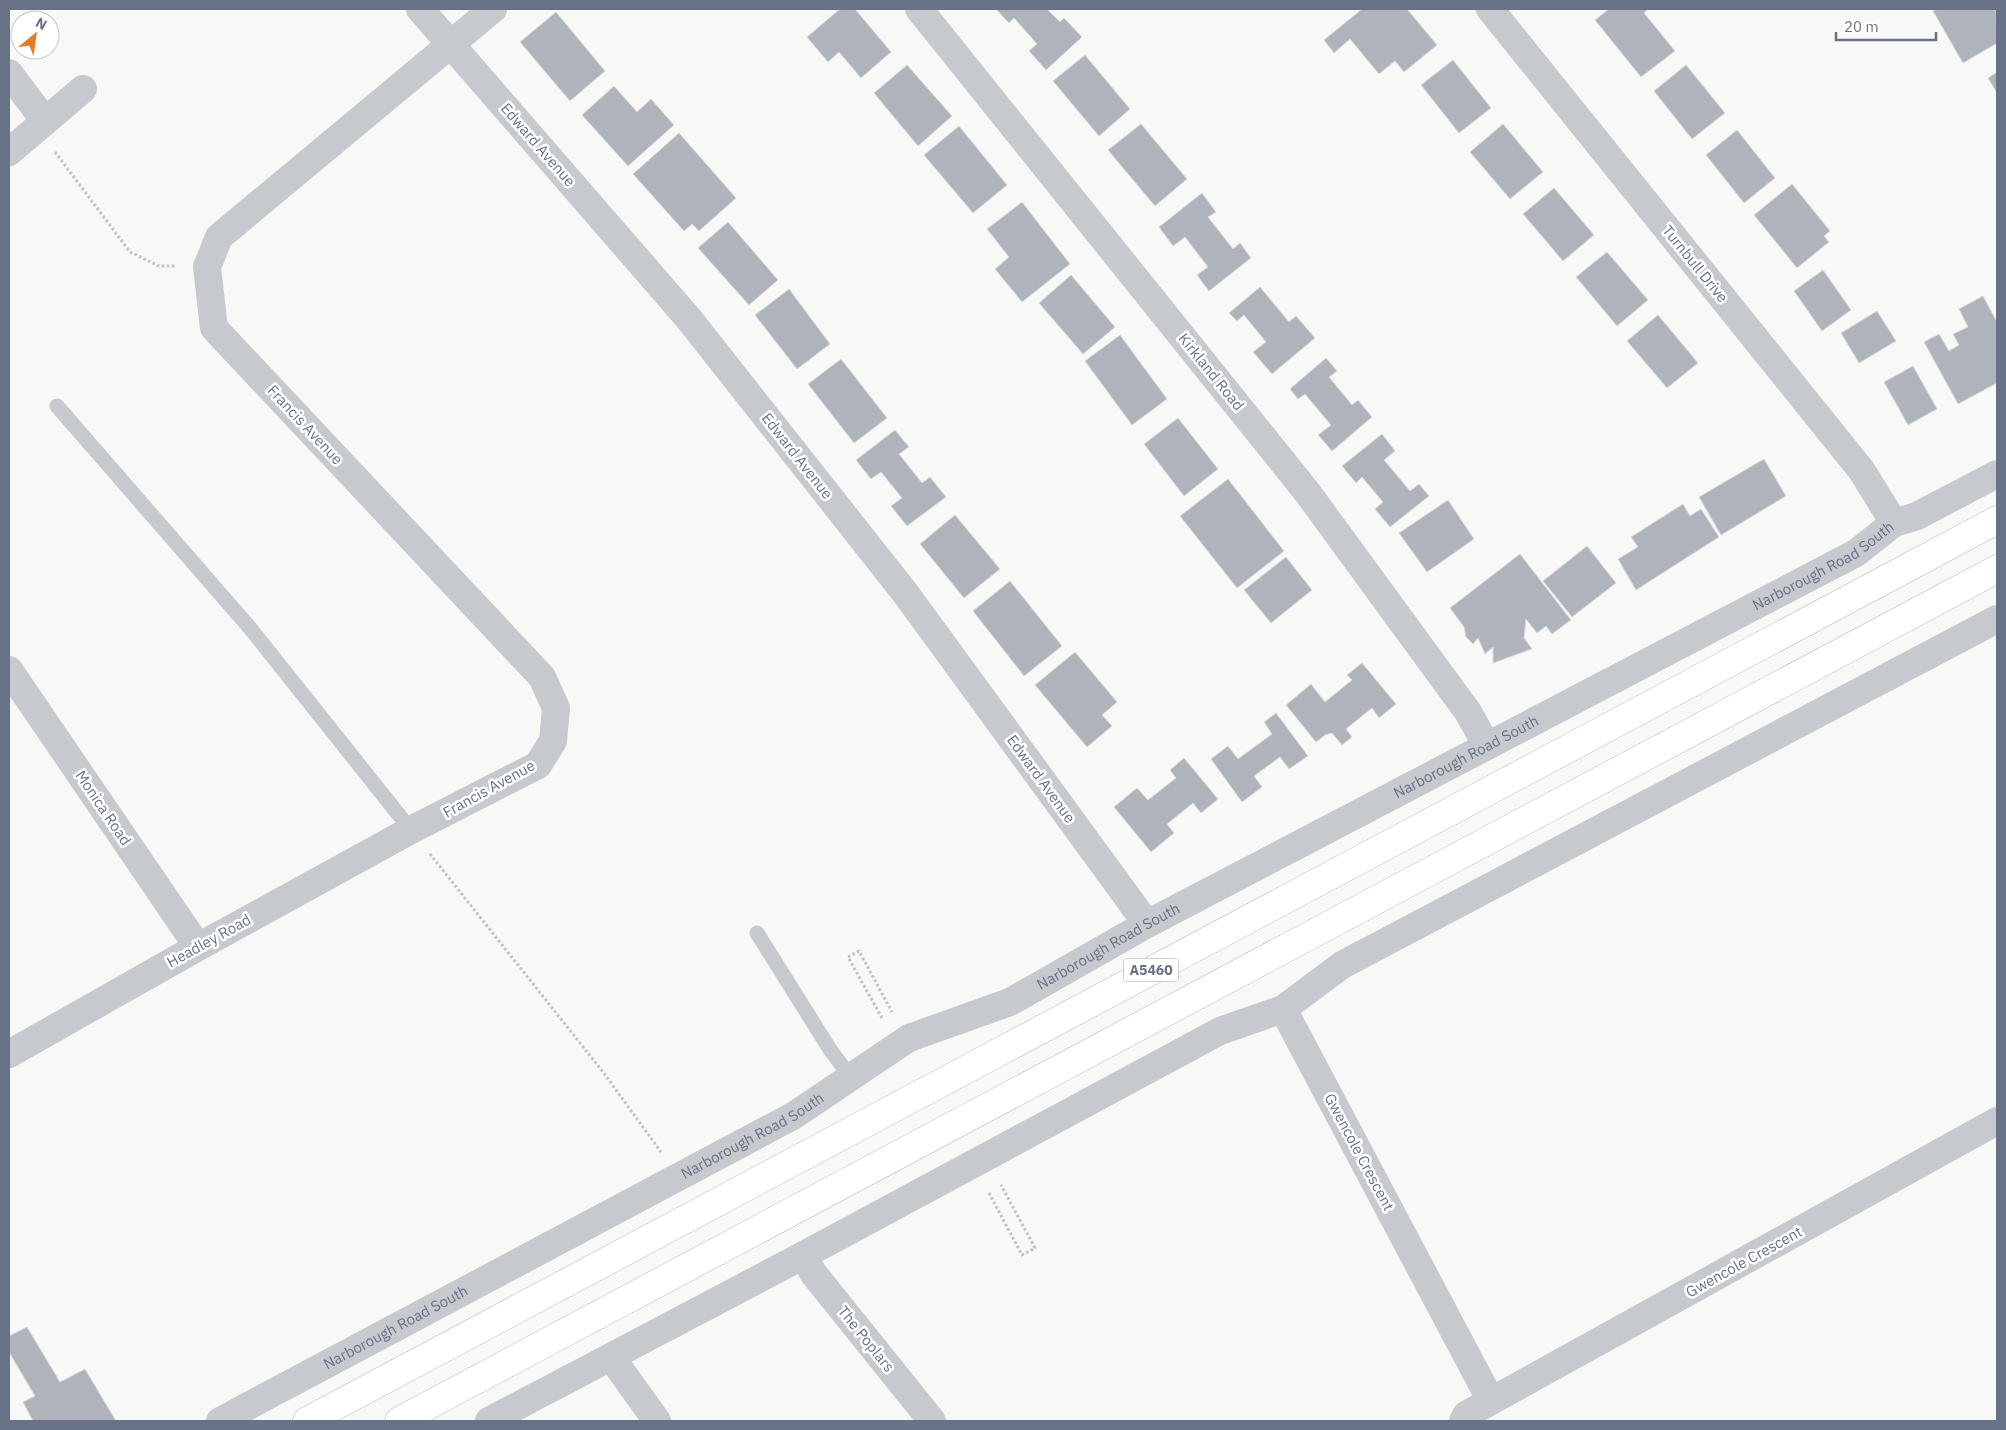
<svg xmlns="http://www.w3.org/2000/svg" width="2006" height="1430" font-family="'IBM Plex Sans',sans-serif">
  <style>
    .building { fill: #afb4bc; stroke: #dadad8 }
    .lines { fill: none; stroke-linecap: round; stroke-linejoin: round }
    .primary-casing { stroke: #b9bcc1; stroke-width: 29 }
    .path { stroke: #c0c1c4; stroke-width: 3; stroke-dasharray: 2.5 2.5; stroke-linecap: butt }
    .service { stroke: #c6c9cd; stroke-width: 15 }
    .minor { stroke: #c6c9cd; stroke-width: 28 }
    .primary { stroke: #fff; stroke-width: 28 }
    .labels { text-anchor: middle; stroke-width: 5; stroke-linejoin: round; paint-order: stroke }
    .shield { fill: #fff; stroke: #959cab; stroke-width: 1 }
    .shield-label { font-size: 14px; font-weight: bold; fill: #677287 }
    .street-label { font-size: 15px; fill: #677287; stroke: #fff }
  </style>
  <rect width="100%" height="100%" fill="#f8f8f6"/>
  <g class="building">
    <path d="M840 9H855L891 52 861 78 839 52 828 62 807 37Z"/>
    <path d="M996 9H1047L1060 22 1064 18 1082 37 1046 70 1029 51 1037 44 1014 18 1009 23Z"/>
    <path d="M1362 9H1407L1437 45 1404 72 1395 61 1379 74 1350 39 1334 53 1324 40Z"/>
    <path d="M1609 9H1648L1644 13 1675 51 1641 77 1595 20Z"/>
    <path d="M1936 9H1996L1997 43 1963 63 1933 11Z"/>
    <path d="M556 12 605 71 570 101 520 42Z"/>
    <path d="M1085 55 1130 109 1099 136 1053 81Z"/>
    <path d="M1453 60 1491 108 1459 133 1421 85Z"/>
    <path d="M907 65 952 116 918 146 874 93Z"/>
    <path d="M1686 65 1725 113 1692 139 1654 91Z"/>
    <path d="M1997 72V93L1988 78Z"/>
    <path d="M614 86 637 112 651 99 674 125 628 166 582 115Z"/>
    <path d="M1141 124 1187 179 1155 206 1108 150Z"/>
    <path d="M1503 124 1543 172 1510 199 1470 152Z"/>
    <path d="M959 126 1007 185 973 213 924 155Z"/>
    <path d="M1737 130 1775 178 1744 203 1706 155Z"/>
    <path d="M679 133 736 198 699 231 692 224 684 231 633 174Z"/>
    <path d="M1792 184 1830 231 1824 236 1829 242 1797 268 1754 215Z"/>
    <path d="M1554 188 1594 235 1563 261 1523 214Z"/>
    <path d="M1202 193 1216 212 1208 217 1233 249 1240 243 1251 258 1209 291 1197 275 1208 267 1185 237 1173 246 1159 227Z"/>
    <path d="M1022 202 1070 264 1022 302 995 269 1009 257 987 229Z"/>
    <path d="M728 222 778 280 749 305 698 248Z"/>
    <path d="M1607 252 1648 300 1617 326 1576 277Z"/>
    <path d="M1823 270 1851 310 1822 331 1794 291Z"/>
    <path d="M1071 275 1115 327 1083 354 1039 303Z"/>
    <path d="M1260 287 1289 322 1296 316 1315 338 1272 374 1253 352 1266 342 1244 315 1237 321 1229 313Z"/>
    <path d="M789 289 830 344 797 369 755 315Z"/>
    <path d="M1983 296 1997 322V383L1958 404 1924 342 1939 334 1949 351 1959 345 1953 334 1968 327 1959 309Z"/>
    <path d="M1877 311 1896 341 1859 363 1841 333Z"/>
    <path d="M1658 315 1698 363 1667 388 1627 341Z"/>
    <path d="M1120 335 1167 399 1132 425 1085 361Z"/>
    <path d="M1326 358 1337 371 1329 377 1352 405 1358 400 1372 417 1332 451 1318 435 1331 425 1305 394 1298 399 1290 389Z"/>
    <path d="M841 359 887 418 854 443 808 384Z"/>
    <path d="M1913 366 1937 409 1908 425 1884 382Z"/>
    <path d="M1178 418 1218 469 1184 496 1144 444Z"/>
    <path d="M895 430 909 447 899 454 922 483 930 477 946 497 907 526 891 506 902 498 881 472 871 479 856 460Z"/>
    <path d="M1382 434 1395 451 1384 460 1410 491 1419 484 1429 496 1390 527 1375 509 1383 502 1362 477 1356 483 1342 466Z"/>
    <path d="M1764 459 1786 496 1721 535 1699 497Z"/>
    <path d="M1228 479 1284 551 1237 588 1180 516Z"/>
    <path d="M1448 500 1474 539 1427 572 1399 533Z"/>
    <path d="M1683 504 1690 516 1701 509 1719 537 1636 590 1618 559 1638 547 1631 537Z"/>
    <path d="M955 515 1000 569 964 598 920 544Z"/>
    <path d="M1587 546 1616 583 1572 617 1543 581Z"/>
    <path d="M1520 554 1571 620 1552 634 1546 626 1537 633 1526 619 1524 638 1532 649 1493 663V647L1485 654 1478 638 1473 644 1466 637 1464 627 1450 608Z"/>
    <path d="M1286 557 1312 590 1271 623 1244 590Z"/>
    <path d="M1010 581 1062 646 1024 676 973 611Z"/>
    <path d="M1075 652 1117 702 1102 715 1112 726 1087 747 1035 685Z"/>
    <path d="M1362 663 1396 704 1379 718 1372 708 1346 729 1352 737 1342 745 1332 733 1325 735 1316 742 1286 705 1311 684 1325 702 1352 680 1347 675Z"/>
    <path d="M1276 713 1308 756 1289 769 1280 757 1254 776 1262 787 1242 802 1211 759 1228 746 1238 759 1272 734 1264 722Z"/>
    <path d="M1184 758 1218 799 1201 813 1193 803 1167 824 1174 833 1151 852 1114 807 1137 788 1148 800 1176 778 1170 770Z"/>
    <path d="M27 1327 60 1382 85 1369 116 1421H33L23 1402 35 1396 9 1352V1336Z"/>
  </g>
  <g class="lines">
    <defs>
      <g id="primary">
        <path d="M307 1421 1997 520"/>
        <path d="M399 1421 1997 569"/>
      </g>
    </defs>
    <use href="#primary" class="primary-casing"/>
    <g class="path">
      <path d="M55 152 130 252 159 266H175"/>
      <path d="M430 854 603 1072 661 1152"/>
      <path d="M882 1018 848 957 859 951 892 1012"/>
      <path d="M989 1193 1022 1255 1035 1248 1001 1185"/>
    </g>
    <g class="service">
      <path d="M57 406 250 628 411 830"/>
      <path d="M757 933 831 1051 850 1076"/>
    </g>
    <g class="minor">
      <path d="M420 9 689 319 906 594 1147 924"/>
      <path d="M919 9 1307 492 1468 712 1487 746"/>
      <path d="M1490 9 1862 471 1894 523"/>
      <path d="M9 73 45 121"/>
      <path d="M9 152 83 89"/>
      <path d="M9 670 198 947"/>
      <path d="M1283 1009 1491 1401 1997 1121"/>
      <path d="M9 1054 198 947 411 830 538 765 553 741 556 708 542 677 214 328 207 267 219 237 493 9"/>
      <path d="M804 1255 813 1273 932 1421"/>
      <path d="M611 1357 657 1421"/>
      <path id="s1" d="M220 1421 793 1116 909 1038 1010 1002 1147 924 1856 553 1894 523 1917 516 1997 474"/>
      <path d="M489 1421 804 1255 1220 1031 1283 1009 1342 965 1997 619"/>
      <path d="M1463 1421 1466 1415 1491 1401"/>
    </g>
    <use href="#primary" class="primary"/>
  </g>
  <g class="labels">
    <rect class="shield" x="1123.5" y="958.5" width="55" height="23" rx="4"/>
    <g class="shield-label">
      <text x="1151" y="975">A5460</text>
    </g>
    <g class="street-label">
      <text transform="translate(538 145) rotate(49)" y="5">Edward Avenue</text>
      <text transform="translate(1695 264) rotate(51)" y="5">Turnbull Drive</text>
      <text transform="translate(1211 372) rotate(51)" y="5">Kirkland Road</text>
      <text transform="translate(305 425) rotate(47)" y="5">Francis Avenue</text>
      <text transform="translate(797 456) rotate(52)" y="5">Edward Avenue</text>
      <text dy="5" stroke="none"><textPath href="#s1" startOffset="1819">Narborough Road South</textPath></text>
      <text dy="5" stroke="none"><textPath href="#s1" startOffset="1414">Narborough Road South</textPath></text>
      <text transform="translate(1041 779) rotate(54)" y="5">Edward Avenue</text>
      <text transform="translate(489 789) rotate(-29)" y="5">Francis Avenue</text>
      <text transform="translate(103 808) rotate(56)" y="5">Monica Road</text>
      <text transform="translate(209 941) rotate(-29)" y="5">Headley Road</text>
      <text dy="5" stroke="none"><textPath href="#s1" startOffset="1009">Narborough Road South</textPath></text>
      <text dy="5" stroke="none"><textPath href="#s1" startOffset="604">Narborough Road South</textPath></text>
      <text transform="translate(1359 1152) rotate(62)" y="5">Gwencole Crescent</text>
      <text transform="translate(1744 1262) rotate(-29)" y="5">Gwencole Crescent</text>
      <text dy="5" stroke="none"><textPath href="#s1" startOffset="199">Narborough Road South</textPath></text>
      <text transform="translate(866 1339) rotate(51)" y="5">The Poplars</text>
    </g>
  </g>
  <rect width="2006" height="1430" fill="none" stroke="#677287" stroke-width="20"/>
  <g transform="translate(35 35) rotate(29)"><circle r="24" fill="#ffffff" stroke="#c2c7cf"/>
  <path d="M0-4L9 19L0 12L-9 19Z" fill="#e57a28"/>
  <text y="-8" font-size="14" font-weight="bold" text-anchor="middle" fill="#677287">N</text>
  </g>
  <path d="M1836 32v8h100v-8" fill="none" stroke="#677287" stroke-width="2.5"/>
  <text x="1844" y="32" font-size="15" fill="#677287" stroke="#ffffff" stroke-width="4" paint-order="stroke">20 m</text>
</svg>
